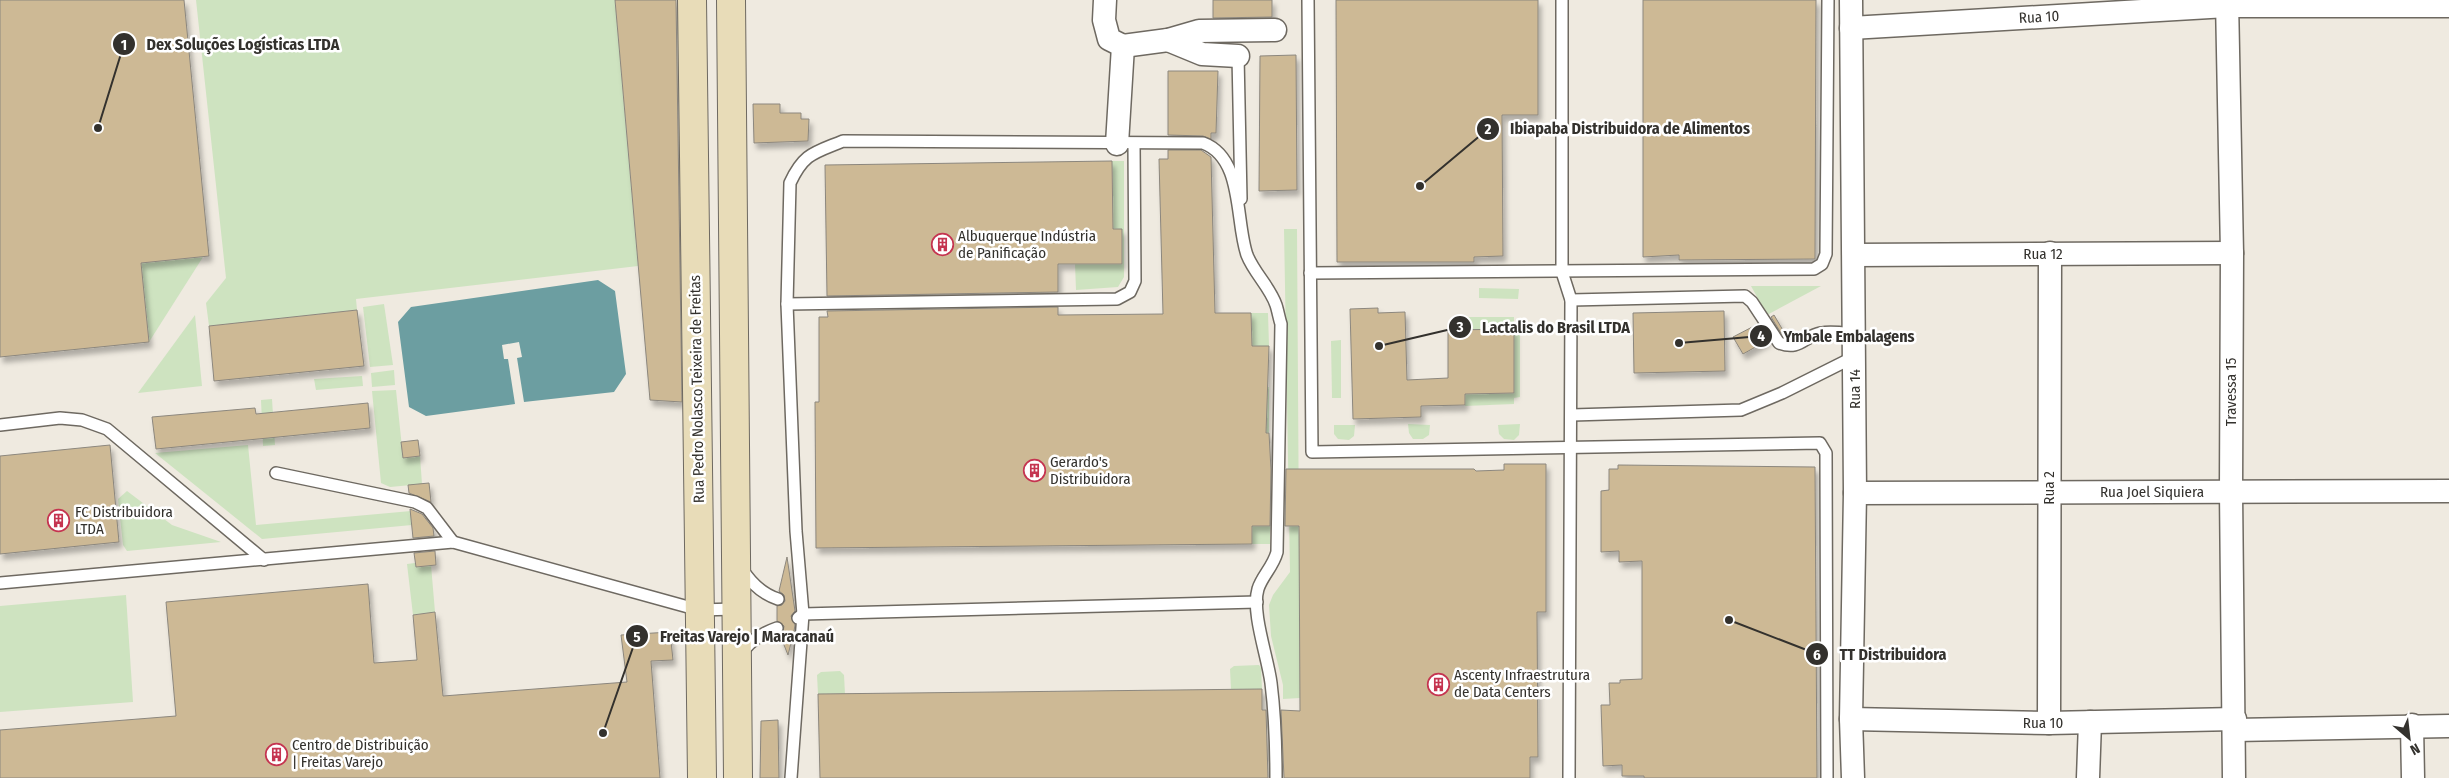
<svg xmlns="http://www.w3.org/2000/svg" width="2449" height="778" font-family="'Fira Sans Condensed',sans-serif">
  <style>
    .green { fill: #cee3c0 }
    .water { fill: #6c9ea1 }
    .building { fill: #cdb995; stroke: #8c877e; filter: url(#shadow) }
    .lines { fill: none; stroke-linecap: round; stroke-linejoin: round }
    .lane-casing { stroke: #6e6961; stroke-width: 14 }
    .street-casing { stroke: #6e6961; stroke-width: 25 }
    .secondary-casing { stroke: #6e6961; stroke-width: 30 }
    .lane { stroke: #fff; stroke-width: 11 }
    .street { stroke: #fff; stroke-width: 22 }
    .secondary { stroke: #e8dcb8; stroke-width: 28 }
    .labels { text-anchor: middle; stroke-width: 5; stroke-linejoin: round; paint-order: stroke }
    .street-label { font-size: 15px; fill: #33312d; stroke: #fff }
    .poi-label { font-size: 15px; fill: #33312d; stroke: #fff; text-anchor: start }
    .leader { fill: none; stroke: #33312d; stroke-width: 2 }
    .callout-dot { fill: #33312d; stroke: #fff; stroke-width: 2 }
    .mark-label { font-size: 15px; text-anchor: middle; font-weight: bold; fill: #fff }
    .callout-label { font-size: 16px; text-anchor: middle; font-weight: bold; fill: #33312d; stroke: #fff; stroke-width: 5; stroke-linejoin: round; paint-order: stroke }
  </style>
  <defs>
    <filter id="shadow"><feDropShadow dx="3" dy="5.5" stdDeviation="2.5" flood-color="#0004"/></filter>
  </defs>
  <rect width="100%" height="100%" fill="#efeae0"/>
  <g class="green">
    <path d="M196 0H615L638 266 356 299 357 310 209 326 206 303 226 278Z"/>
    <path d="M1112 161H1124V277L1118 287 1076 290 1075 264H1122V229H1070V204L1113 203Z"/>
    <path d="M1284 229H1297L1300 698 1283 699V685L1271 636 1269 605 1273 595 1290 572Z"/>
    <path d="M203 257 149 342 141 263Z"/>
    <path d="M1751 286H1821L1767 315Z"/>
    <path d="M1479 288 1519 289 1518 299 1479 298Z"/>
    <path d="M384 304 393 365 370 367 363 307Z"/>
    <path d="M1251 313H1268L1269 346H1252Z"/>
    <path d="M195 315 202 386 138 393Z"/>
    <path d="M1463 317H1514V324L1520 325V397L1514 398V404L1465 406V394L1514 393V330H1463Z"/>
    <path d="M1341 340V398H1332L1331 341Z"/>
    <path d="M394 370 395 385 372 387 371 373Z"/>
    <path d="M362 376 363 386 316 390 314 379Z"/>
    <path d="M1252 387H1269V433H1266Z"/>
    <path d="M396 390 403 457 420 456 422 484 390 487 381 483 372 391Z"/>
    <path d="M272 399 275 445 263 446 261 400Z"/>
    <path d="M1408 424 1430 425 1429 435 1423 439H1413L1409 433Z"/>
    <path d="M1520 424 1519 435 1514 440 1504 439 1499 434 1498 425Z"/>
    <path d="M1334 425H1355L1354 436 1349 440 1338 439 1334 434Z"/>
    <path d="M248 445 256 525 411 511 412 525 262 539 155 453Z"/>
    <path d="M127 491 172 525 221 542 127 551 123 545 118 499Z"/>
    <rect x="1252" y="526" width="18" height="18"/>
    <path d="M415 563 416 567 431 565 435 612 413 615 407 564Z"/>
    <path d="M126 595 133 702 0 712V606Z"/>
    <path d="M1259 665 1261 668 1262 689H1231L1230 669 1234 666Z"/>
    <path d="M840 671 844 675 845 694H818L817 675 821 672Z"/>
  </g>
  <path class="water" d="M598 280 615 291 626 374 614 392 524 402 517 358 522 357 519 342 502 345 504 359H508L515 404 426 416 409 407 398 322 411 307Z"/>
  <g class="building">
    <path d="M0 0H184L209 256 141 263 149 342 0 357Z"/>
    <path d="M615 0H676L682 402 650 400Z"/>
    <path d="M1213 0H1272V17L1213 18Z"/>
    <path d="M1336 0H1538V115H1502L1503 256 1474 257V262H1337Z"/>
    <path d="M1643 0H1816L1815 259 1679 260V255L1643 257Z"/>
    <path d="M1296 55 1297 190 1259 191 1260 56Z"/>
    <path d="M1168 71H1218L1216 133H1211V139L1203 136 1168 135Z"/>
    <path d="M753 104H780V113H801V119H809L808 141 754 143Z"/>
    <path d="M1168 150H1201L1211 157 1215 313H1251L1252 346H1269L1266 433H1269L1271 470 1270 526H1252V544L816 548 815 402H819V317H828L827 311 1058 307V315L1163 314 1159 159H1168Z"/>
    <path d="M1112 161 1113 229H1122V264H1058V292L827 296 825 165Z"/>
    <path d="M1378 308V313L1405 312 1407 380 1448 378V330L1514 329V393L1465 394V405L1421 406V417L1353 419 1350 309Z"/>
    <path d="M357 310 364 366 214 381 209 326Z"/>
    <path d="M1724 311 1725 371 1634 373 1633 313Z"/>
    <path d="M1774 315 1784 332 1781 333 1771 317Z"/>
    <path d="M1758 324 1768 340 1743 354 1733 337Z"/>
    <path d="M368 403 370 428 156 449 152 417 255 408 256 414Z"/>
    <path d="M418 440 420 456 403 458 401 442Z"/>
    <path d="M110 445 119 542 0 554V456Z"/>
    <path d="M1504 464H1546V612H1537L1538 757H1530V778H1284L1281 710 1300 711 1299 526H1285L1286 469H1474L1476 471 1504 470Z"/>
    <path d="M1618 465 1815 467 1817 778H1644V776H1622V765L1603 766 1601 705H1610L1609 683H1620V680L1642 679V561L1619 562V551L1601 552V491L1609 490V469H1618Z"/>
    <path d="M429 483 431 502 409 493 408 485Z"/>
    <path d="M410 509 422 514 433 528 434 536 413 538Z"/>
    <path d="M435 551 436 565 416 567 414 553Z"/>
    <path d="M787 557 795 611 791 616 795 625 794 631 788 655 780 635 783 632 784 626 777 621V606L782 605 785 601 784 595 779 591Z"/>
    <path d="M368 584 374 663 417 660 413 615 435 612 443 696 627 682 621 635 670 632 673 660 651 661 660 778H0V730L176 716 166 602Z"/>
    <path d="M1262 689V710H1266L1268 778H820L818 694Z"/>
    <path d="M778 720 779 778H760L761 721Z"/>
  </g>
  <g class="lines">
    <defs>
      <g id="lane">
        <path d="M1308 0 1312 452 1820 443 1826 453 1827 778"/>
        <path d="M1562 0V272L1571 300 1569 778"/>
        <path d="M1238 56 1241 199"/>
        <path d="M1310 273 1814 269 1822 264 1826 254 1828 0"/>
        <path d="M1571 300 1745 296 1752 302 1779 343C1800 351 1804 336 1821 333 1831 331 1844 333 1854 334"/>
        <path d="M787 304 1117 299 1130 292 1135 281 1134 144"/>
        <path d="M1572 415 1741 410 1782 393 1854 357"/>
        <path d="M0 425 60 418 82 420 107 429 264 560"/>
        <path d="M276 473 415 502 427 508 453 542"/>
        <path d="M742 569C751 583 762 594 778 599"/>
        <path d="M0 583 453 542 699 610 735 609"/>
        <path d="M798 618 803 614 1257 602"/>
        <path d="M742 653C750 640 763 633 777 628"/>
        <path d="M791 778 803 614 796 531 787 304 790 183C804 153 814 153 843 141L1203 143C1244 158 1235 221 1247 255 1254 273 1270 287 1276 305 1278 311 1279 318 1281 324L1277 552C1273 567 1262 576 1258 589 1251 612 1268 658 1271 683 1275 715 1276 746 1276 778"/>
      </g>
      <g id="street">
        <path d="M1105 0 1104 20 1109 39 1123 46 1117 144"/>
        <path d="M1851 0 1855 493 1851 719 1853 778"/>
        <path d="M2227 0 2232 253 2231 492 2234 778"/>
        <path d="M1851 28 2227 6H2449"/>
        <path d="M1168 40 1202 54 1238 56"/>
        <path d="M1123 46 1168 40 1199 31 1275 30"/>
        <path d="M1854 255 2232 253"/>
        <path d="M1855 493 2449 491"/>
        <path d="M1851 719 2049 723 2235 719"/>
        <path d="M2049 723 2050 253"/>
        <path d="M2412 725 2413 778"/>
        <path d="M2235 730 2449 726"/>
        <path d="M2088 778 2090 722"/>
      </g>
      <g id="secondary">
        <path d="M692 0 702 778"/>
        <path d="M731 0 738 778"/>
      </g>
    </defs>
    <use href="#lane" class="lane-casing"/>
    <use href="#street" class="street-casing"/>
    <use href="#secondary" class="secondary-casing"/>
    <use href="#lane" class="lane"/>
    <use href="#street" class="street"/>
    <use href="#secondary" class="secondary"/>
  </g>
  <defs>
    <symbol id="building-ring" viewBox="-11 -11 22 22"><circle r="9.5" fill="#fff" stroke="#c53450" stroke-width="1.5"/><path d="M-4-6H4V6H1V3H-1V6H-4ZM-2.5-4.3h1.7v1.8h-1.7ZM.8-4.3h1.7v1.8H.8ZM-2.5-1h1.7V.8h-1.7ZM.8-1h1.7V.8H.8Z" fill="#c53450"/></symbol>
  </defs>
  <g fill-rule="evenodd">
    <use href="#building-ring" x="930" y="232" width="25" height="25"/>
    <use href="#building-ring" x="1022" y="458" width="25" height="25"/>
    <use href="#building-ring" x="46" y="508" width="25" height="25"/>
    <use href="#building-ring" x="1426" y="672" width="25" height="25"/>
    <use href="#building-ring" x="264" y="742" width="25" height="25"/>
  </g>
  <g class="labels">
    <g class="street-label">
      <text transform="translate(2039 17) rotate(-3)" y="5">Rua 10</text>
      <text x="2043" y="259">Rua 12</text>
      <text transform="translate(697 389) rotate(-91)" y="5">Rua Pedro Nolasco Teixeira de Freitas</text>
      <text transform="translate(1855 389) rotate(-90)" y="5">Rua 14</text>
      <text transform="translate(2231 392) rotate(-90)" y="5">Travessa 15</text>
      <text transform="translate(2049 488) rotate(-90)" y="5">Rua 2</text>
      <text x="2152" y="497">Rua Joel Siquiera</text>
      <text x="2043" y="728">Rua 10</text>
    </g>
    <g class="poi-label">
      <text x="958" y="241">Albuquerque Indústria<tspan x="958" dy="17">de Panificação</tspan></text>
      <text x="1050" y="467">Gerardo's<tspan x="1050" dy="17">Distribuidora</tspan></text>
      <text x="75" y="517">FC Distribuidora<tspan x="75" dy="17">LTDA</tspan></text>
      <text x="1454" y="680">Ascenty Infraestrutura<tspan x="1454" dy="17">de Data Centers</tspan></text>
      <text x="292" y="750">Centro de Distribuição<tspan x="292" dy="17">| Freitas Varejo</tspan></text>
    </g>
  </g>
  <path class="leader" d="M98 128L124 44M1420 186L1488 129M1379 346L1460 327M1679 343L1761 336M603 733L637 636M1729 620L1817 654"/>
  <g class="callout-dot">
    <circle cx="98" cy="128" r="5"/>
    <circle cx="1420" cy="186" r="5"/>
    <circle cx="1379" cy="346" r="5"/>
    <circle cx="1679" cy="343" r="5"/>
    <circle cx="603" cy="733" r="5"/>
    <circle cx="1729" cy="620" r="5"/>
    <circle cx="124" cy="44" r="12"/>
    <circle cx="1488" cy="129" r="12"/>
    <circle cx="1460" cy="327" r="12"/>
    <circle cx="1761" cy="336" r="12"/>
    <circle cx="637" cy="636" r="12"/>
    <circle cx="1817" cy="654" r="12"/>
  </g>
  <g class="mark-label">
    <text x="124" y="50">1</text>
    <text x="1488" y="134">2</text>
    <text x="1460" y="332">3</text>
    <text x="1761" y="341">4</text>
    <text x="637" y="642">5</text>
    <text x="1817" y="660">6</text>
  </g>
  <g class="callout-label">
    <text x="243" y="50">Dex Soluções Logísticas LTDA</text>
    <text x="1630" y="134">Ibiapaba Distribuidora de Alimentos</text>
    <text x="1556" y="333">Lactalis do Brasil LTDA</text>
    <text x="1849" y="342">Ymbale Embalagens</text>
    <text x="747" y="642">Freitas Varejo | Maracanaú</text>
    <text x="1893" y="660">TT Distribuidora</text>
  </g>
  <g transform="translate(2409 738) rotate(152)" stroke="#ffffff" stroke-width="4" paint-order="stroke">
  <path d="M0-4L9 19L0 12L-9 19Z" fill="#33312d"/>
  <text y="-8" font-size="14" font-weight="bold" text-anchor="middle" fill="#33312d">N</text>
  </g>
</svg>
